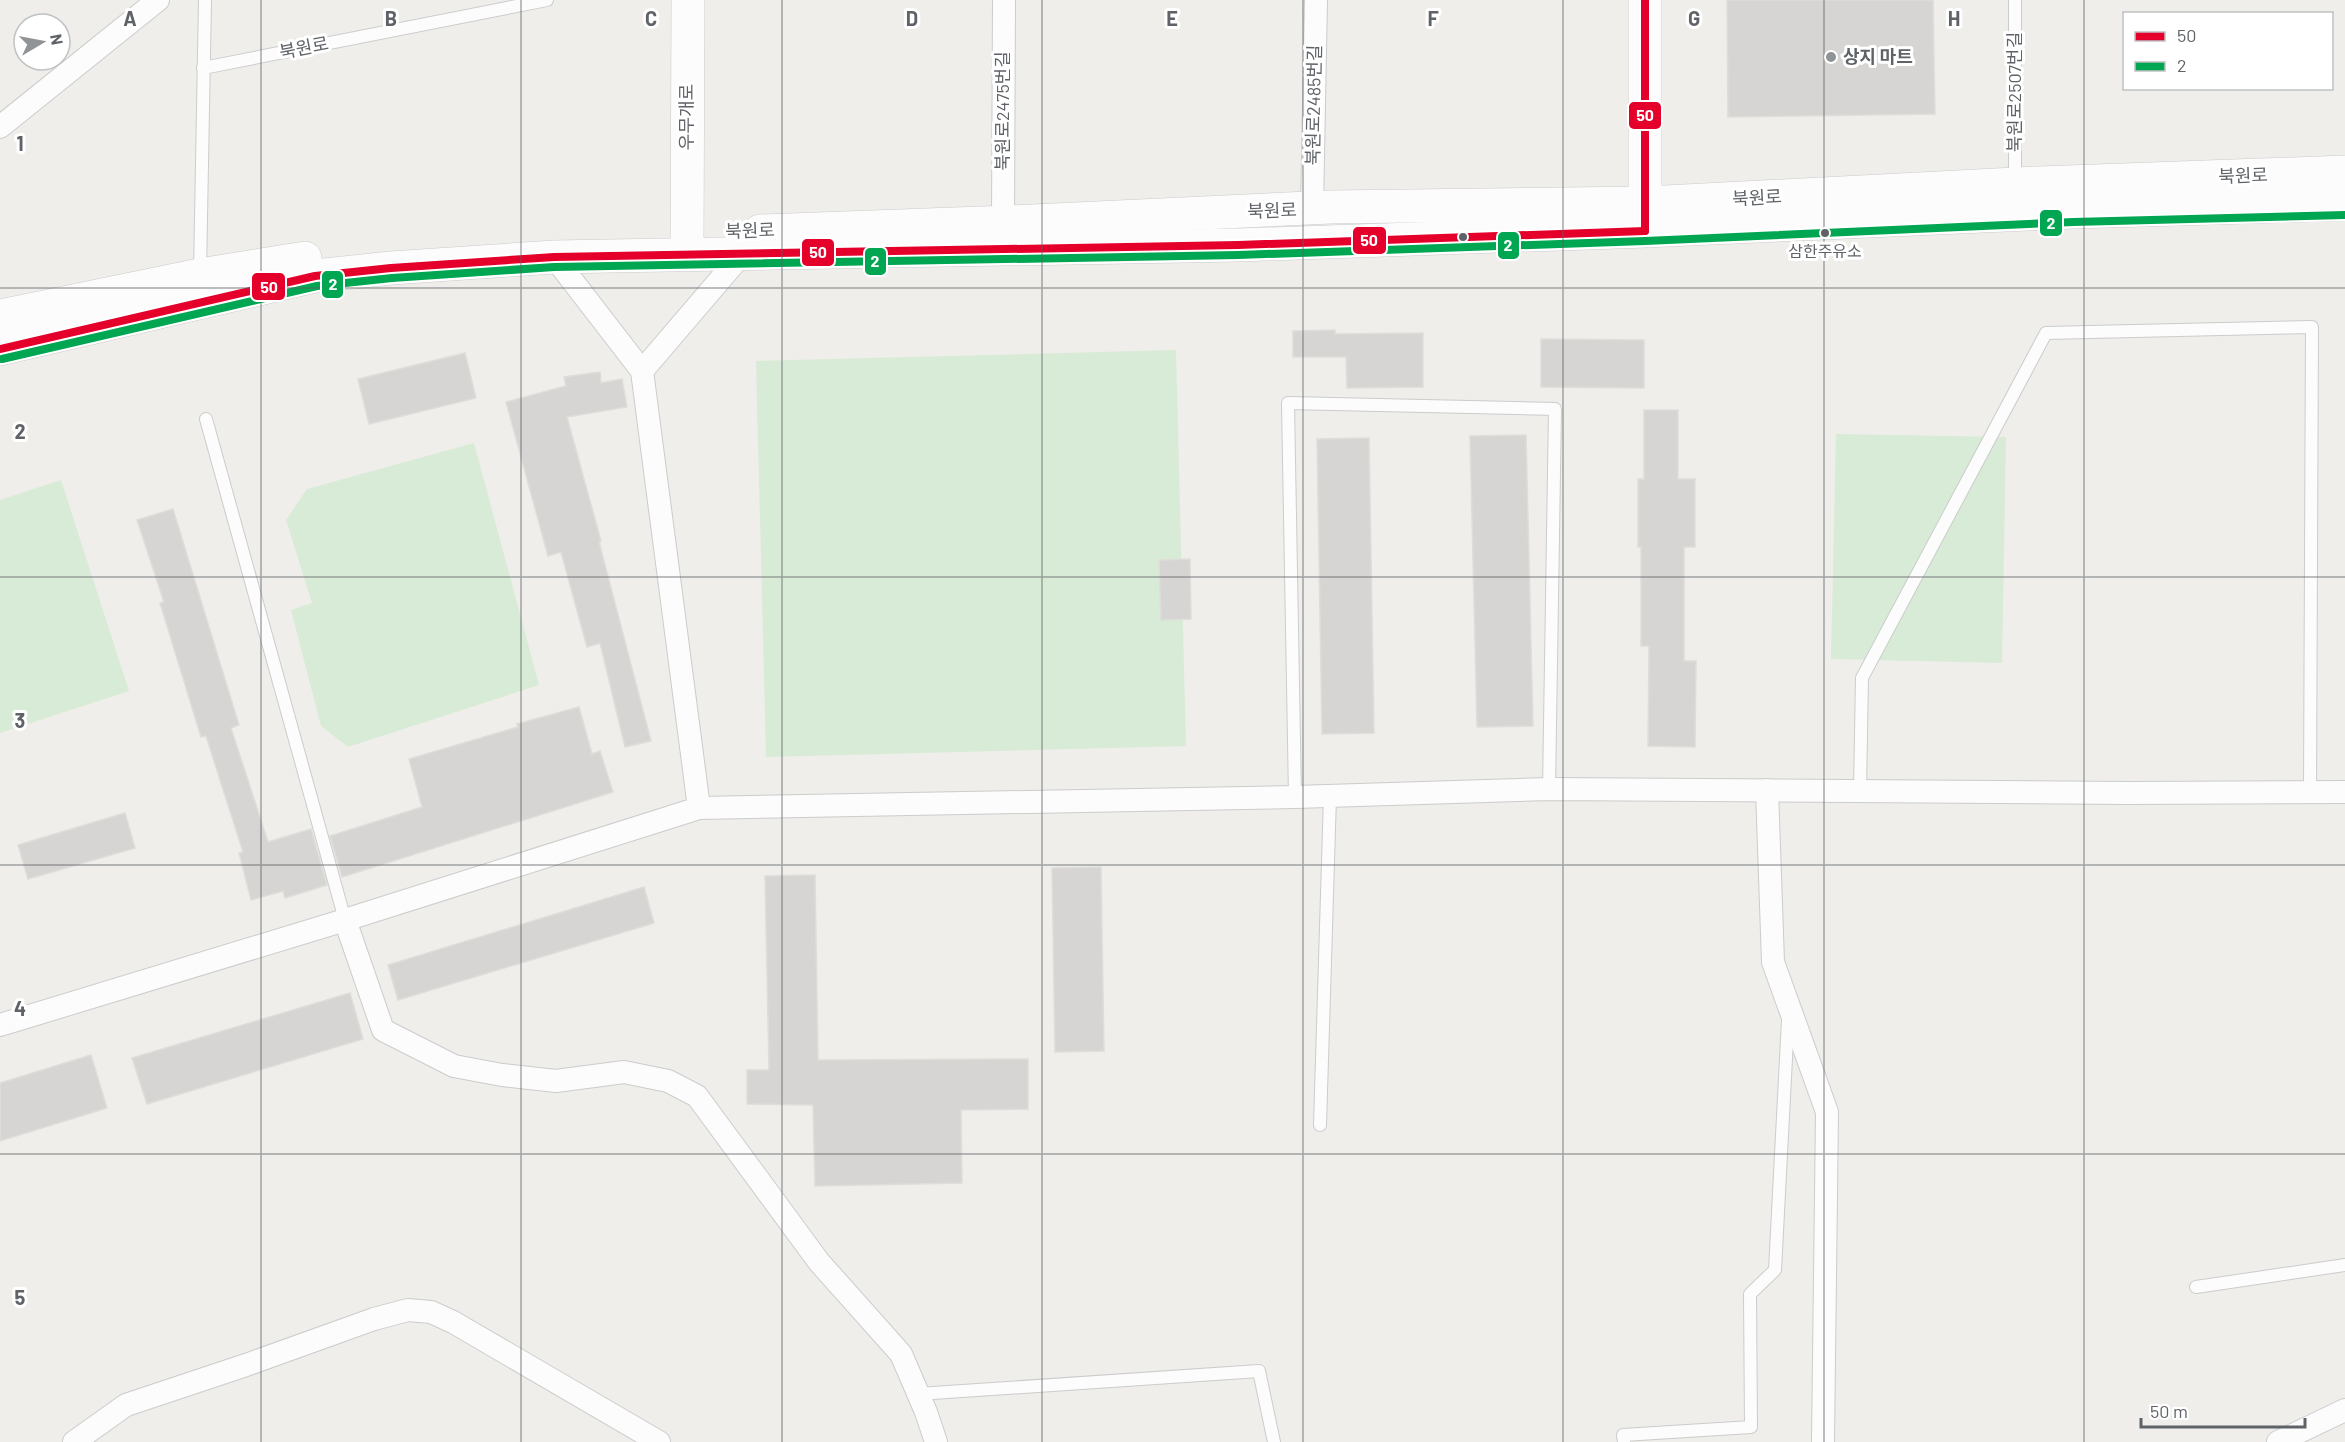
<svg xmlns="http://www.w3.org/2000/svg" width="2345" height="1442" font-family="Barlow,'Noto Sans KR',sans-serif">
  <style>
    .green { fill: #d8ebd6 }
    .building { fill: #d6d5d3; stroke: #deddd9; stroke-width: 1.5 }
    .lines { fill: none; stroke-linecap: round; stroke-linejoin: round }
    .lane-casing { stroke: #cbcccc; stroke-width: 14 }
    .street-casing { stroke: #cbcccc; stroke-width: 24 }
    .secondary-casing { stroke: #cacacb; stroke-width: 34 }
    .lane { stroke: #fdfcfc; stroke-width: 12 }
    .street { stroke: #fdfcfc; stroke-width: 22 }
    .secondary { stroke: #fdfcfc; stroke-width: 33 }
    .bus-1-casing { stroke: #fff; stroke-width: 12 }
    .bus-2-casing { stroke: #fff; stroke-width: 12 }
    .bus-1 { stroke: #e4002b; stroke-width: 8 }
    .bus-2 { stroke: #00a651; stroke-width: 8 }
    .grid { fill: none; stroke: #5f6368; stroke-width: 1.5; stroke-opacity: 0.55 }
    .poi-dot { fill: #919496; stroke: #fff; stroke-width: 2 }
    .bus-dot { fill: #5f6368; stroke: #fff; stroke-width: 2 }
    .labels { text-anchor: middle; stroke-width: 6; stroke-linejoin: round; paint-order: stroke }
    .bus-label { font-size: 16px; fill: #5f6368; stroke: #fff }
    .street-label { font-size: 18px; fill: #5f6368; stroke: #fff }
    .poi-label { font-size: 18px; font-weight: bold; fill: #5f6368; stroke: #fff; text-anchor: start }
    .grid-label { font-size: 20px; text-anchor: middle; font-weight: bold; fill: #5f6368; stroke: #fff; stroke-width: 6; stroke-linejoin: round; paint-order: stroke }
    .line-badge { stroke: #fff; stroke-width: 2 }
    .badge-label { font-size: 16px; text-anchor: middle; font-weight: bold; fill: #fff }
  </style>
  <rect width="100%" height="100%" fill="#efeeea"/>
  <g class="green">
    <path d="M1176 350 1186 746 766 757 756 361Z"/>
    <path d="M1836 434 2006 437 2002 663 1831 659Z"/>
    <path d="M474 443 539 685 348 747 321 726 291 610 312 603 286 520 307 489Z"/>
    <path d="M61 480 129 691 0 733V500Z"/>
  </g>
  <g class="building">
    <path d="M1727 0H1933L1935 114 1728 117Z"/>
    <path d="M1335 330V334L1423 333V387L1347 388 1346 357H1293V331Z"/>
    <path d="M1541 339 1644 340V388L1541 387Z"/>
    <path d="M465 353 476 398 369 424 358 379Z"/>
    <path d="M600 372 601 383 622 379 627 407 567 417 601 541 599 542 651 741 625 747 600 643 587 647 561 552 548 556 506 402 566 386 564 377Z"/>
    <path d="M1644 410H1678V479H1695V547H1684V661H1696L1695 747 1648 746 1649 646H1641V547H1638V479H1644Z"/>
    <path d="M1526 435 1533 726 1477 727 1470 436Z"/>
    <path d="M1369 438 1374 733 1322 734 1317 439Z"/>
    <path d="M173 509 239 725 231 728 268 842 311 829 327 885 285 898 283 891 251 900 239 853 243 852 206 736 201 737 160 603 164 602 137 520Z"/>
    <path d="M1190 559 1191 619 1161 620 1159 560Z"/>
    <path d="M579 707 592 754 600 751 613 792 342 877 330 836 422 807 409 759 518 727 517 724Z"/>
    <path d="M125 813 135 848 28 879 18 845Z"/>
    <path d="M1101 867 1104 1051 1055 1052 1052 868Z"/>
    <path d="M815 875 818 1060 1028 1059V1109L961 1110 962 1183 815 1186 813 1105 747 1104V1070H769L765 876Z"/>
    <path d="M644 887 654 923 398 1000 388 965Z"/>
    <path d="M350 993 363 1039 147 1104 132 1058Z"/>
    <path d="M91 1055 107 1108 0 1141V1083Z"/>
  </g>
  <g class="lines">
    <defs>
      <g id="lane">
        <path d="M2015 0V182"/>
        <path d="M203 68 547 0"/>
        <path d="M200 273 205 0"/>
        <path d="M206 419 345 920"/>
        <path d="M1860 791 1862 678 2046 333 2312 327 2310 792"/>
        <path d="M1295 797 1288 403 1555 409 1549 789"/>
        <path d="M1320 1125 1330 796"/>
        <path d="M2196 1287 2345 1265"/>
        <path d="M918 1394 1259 1371 1274 1442"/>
        <path d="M1624 1442 1623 1435 1751 1427 1750 1294 1775 1270 1788 1020"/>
      </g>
      <g id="street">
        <path d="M0 127 158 0"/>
        <path d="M1312 209 1316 0"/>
        <path d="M1003 222 1004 0"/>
        <path d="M554 257 642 371 699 808"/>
        <path d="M642 371 742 254"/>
        <path d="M1767 790 1773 962 1827 1112 1823 1442"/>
        <path d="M345 920 383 1030 454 1066 502 1075 556 1081 624 1072 668 1081 697 1096 819 1262 901 1354 926 1412 936 1442"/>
        <path d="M0 1025 345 920 699 808 1295 797 1549 789 2127 793 2345 792"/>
        <path d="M74 1442 126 1405 246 1365 374 1319 408 1310 431 1312 453 1322 659 1442"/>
        <path d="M2278 1442 2345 1410"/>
      </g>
      <g id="secondary">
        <path d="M1645 0V226"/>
        <path d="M760 231 1009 222 1331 207 1646 203 2015 184 2345 172"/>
        <path d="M687 254 688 0"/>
        <path d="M0 316 200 275 305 258"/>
        <path d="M0 349 315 276 391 268 554 257 1238 245 1645 231 2073 212 2345 204"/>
      </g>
    </defs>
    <use href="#lane" class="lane-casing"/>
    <use href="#street" class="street-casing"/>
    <use href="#secondary" class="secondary-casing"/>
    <use href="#lane" class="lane"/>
    <use href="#street" class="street"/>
    <use href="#secondary" class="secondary"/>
    <defs>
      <g id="bus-1">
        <path d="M1645 0V231"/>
        <path d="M0 349 315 276 391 268 554 257 1238 245 1645 231"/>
      </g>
      <path id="bus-2" d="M2 359 317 286 392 278 554 267 1238 255 1645 241 2073 222 2345 215"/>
    </defs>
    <use href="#bus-1" class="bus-1-casing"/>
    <use href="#bus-2" class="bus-2-casing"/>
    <use href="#bus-1" class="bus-1"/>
    <use href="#bus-2" class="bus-2"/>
  </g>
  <path class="grid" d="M261 0V1442M521 0V1442M782 0V1442M1042 0V1442M1303 0V1442M1563 0V1442M1824 0V1442M2084 0V1442M0 288H2345M0 577H2345M0 865H2345M0 1154H2345"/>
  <circle class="poi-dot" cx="1831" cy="57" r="6"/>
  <g class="bus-dot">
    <circle cx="1825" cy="233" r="5"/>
    <circle cx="1463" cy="237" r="5"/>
  </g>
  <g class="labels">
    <g class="bus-label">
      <text x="1825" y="257">삼한주유소</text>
    </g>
    <g class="street-label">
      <text transform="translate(304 48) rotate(-11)" y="6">북원로</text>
      <text transform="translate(2015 92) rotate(-90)" y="6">북원로2507번길</text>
      <text transform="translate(1314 105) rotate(-89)" y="6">북원로2485번길</text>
      <text transform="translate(1003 111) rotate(-90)" y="6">북원로2475번길</text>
      <text transform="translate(687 117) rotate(-90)" y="6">우무개로</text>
      <text transform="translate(2243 176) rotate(-2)" y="6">북원로</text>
      <text transform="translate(1757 198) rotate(-3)" y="6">북원로</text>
      <text transform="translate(1272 211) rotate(-2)" y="6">북원로</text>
      <text transform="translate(750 231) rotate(-2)" y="6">북원로</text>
    </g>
    <g class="poi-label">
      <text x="1843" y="63">상지 마트</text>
    </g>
  </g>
  <g class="grid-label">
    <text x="130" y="26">A</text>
    <text x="391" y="26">B</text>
    <text x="651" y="26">C</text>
    <text x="912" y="26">D</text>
    <text x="1172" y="26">E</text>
    <text x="1433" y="26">F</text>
    <text x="1694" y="26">G</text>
    <text x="1954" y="26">H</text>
    <text x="20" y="151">1</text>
    <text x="20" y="439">2</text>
    <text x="20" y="728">3</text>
    <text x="20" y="1016">4</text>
    <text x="20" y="1305">5</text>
  </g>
  <g class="line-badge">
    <rect x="1628" y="101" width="34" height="29" rx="6" fill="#e4002b"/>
    <rect x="2039" y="209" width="24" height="28" rx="6" fill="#00a651"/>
    <rect x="1352" y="226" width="35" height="29" rx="6" fill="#e4002b"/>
    <rect x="1497" y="231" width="23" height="29" rx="6" fill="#00a651"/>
    <rect x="801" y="238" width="34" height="29" rx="6" fill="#e4002b"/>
    <rect x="864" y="247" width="23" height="29" rx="6" fill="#00a651"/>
    <rect x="321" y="270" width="23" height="29" rx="6" fill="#00a651"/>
    <rect x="251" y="272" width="35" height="29" rx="6" fill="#e4002b"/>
  </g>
  <g class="badge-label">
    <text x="1645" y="121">50</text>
    <text x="2051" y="229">2</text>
    <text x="1369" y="246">50</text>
    <text x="1508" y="251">2</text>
    <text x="818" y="258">50</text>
    <text x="875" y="267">2</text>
    <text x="333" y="290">2</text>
    <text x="269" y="293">50</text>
  </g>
  <rect x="2123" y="12" width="210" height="78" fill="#ffffff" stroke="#bfc1c3" stroke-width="1.5"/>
  <rect x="2135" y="32" width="30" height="9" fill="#e4002b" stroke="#bfc1c3" stroke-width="1.5"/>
  <text x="2177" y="42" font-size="18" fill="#5f6368">50</text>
  <rect x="2135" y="62" width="30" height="9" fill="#00a651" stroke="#bfc1c3" stroke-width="1.5"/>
  <text x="2177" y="72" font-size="18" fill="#5f6368">2</text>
  <g transform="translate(42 42) rotate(80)"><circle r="28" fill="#ffffff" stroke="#bfc1c3" stroke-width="1.5"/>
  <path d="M0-4.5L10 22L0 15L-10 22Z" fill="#919496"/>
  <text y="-9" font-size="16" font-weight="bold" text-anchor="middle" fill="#5f6368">N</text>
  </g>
  <path d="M2141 1418v9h164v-9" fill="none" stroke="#5f6368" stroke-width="3"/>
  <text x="2150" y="1418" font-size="18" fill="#5f6368" stroke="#ffffff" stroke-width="4.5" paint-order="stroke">50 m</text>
</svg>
